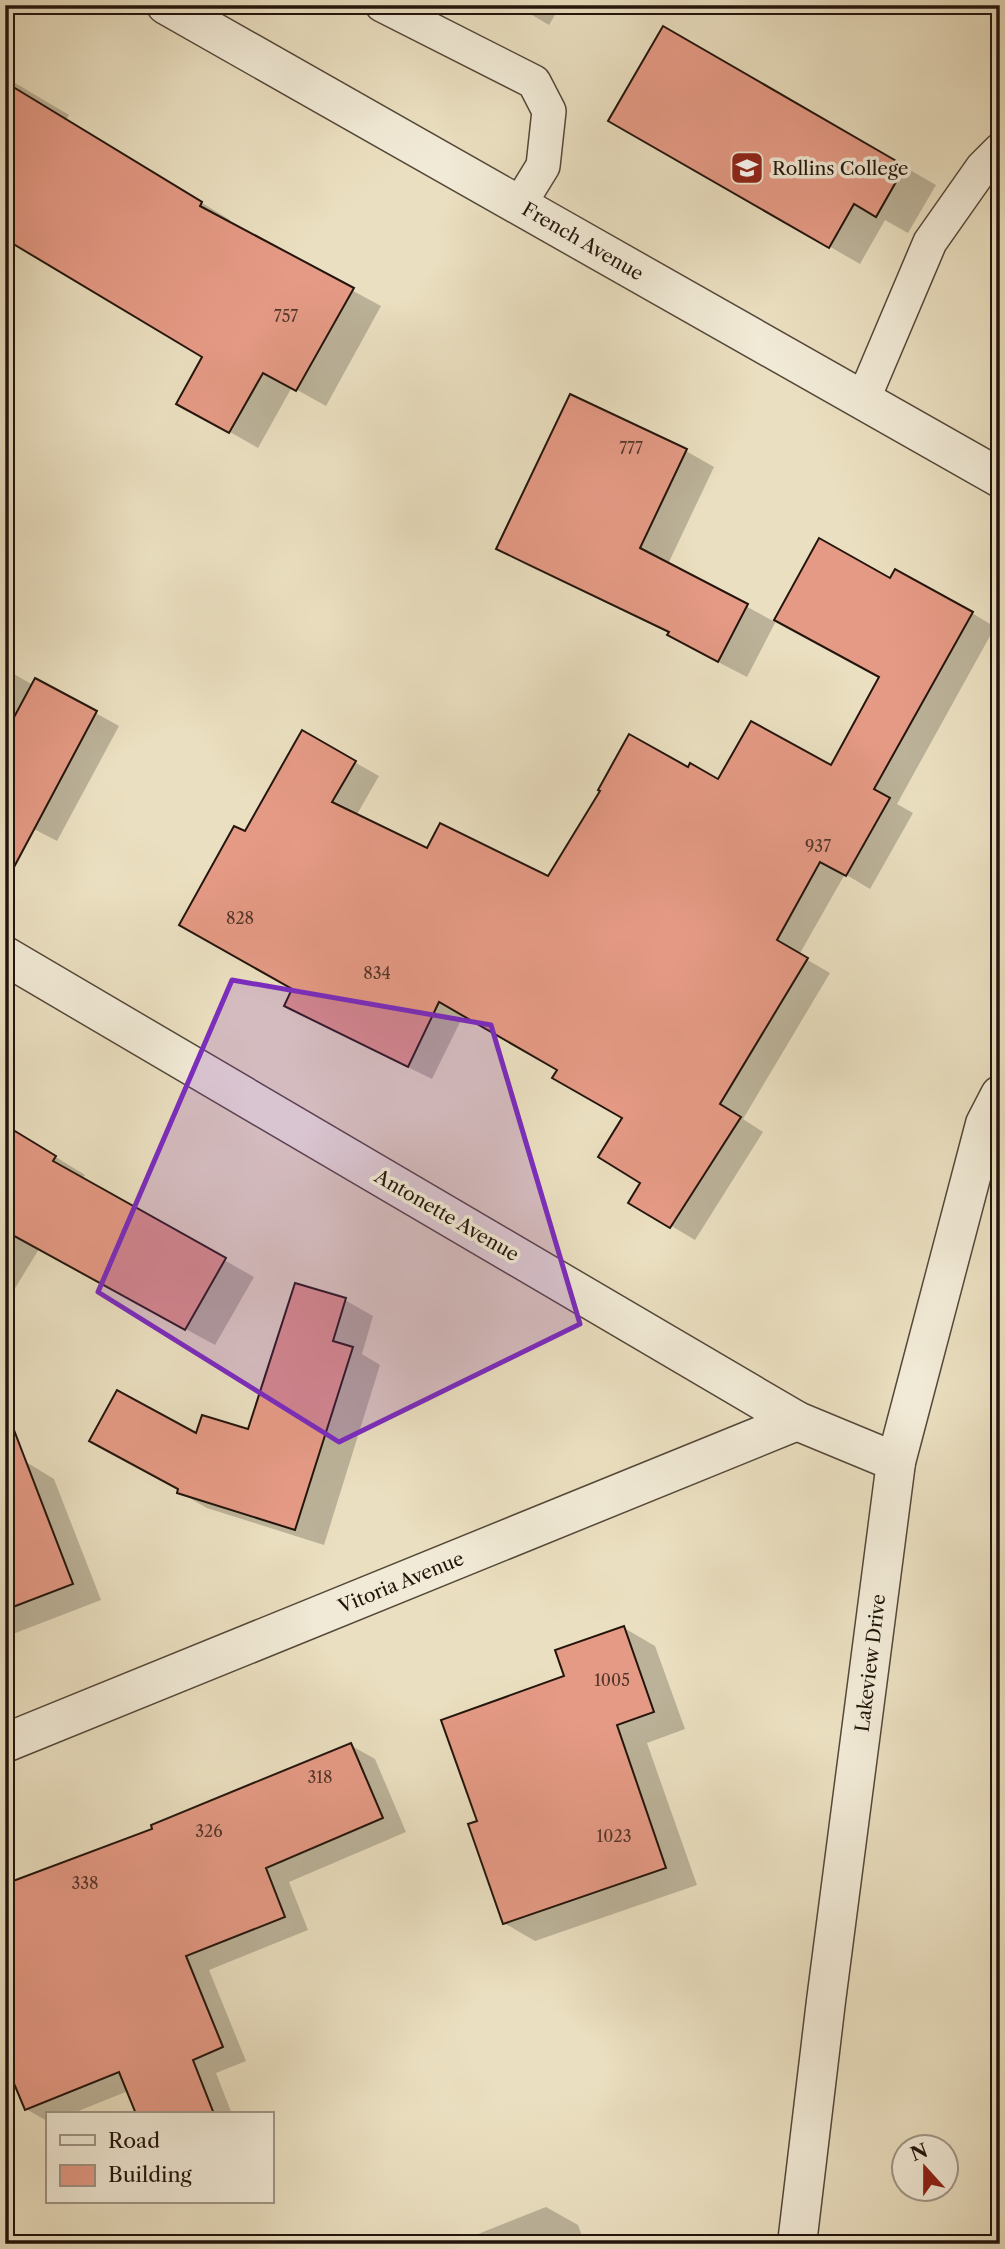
<svg xmlns="http://www.w3.org/2000/svg" width="1005" height="2249" font-family="'Libre Caslon Text',serif">
  <style>
    .shadow { fill: #0003 }
    .building { fill: #e59a85; stroke: #23150c; stroke-width: 2 }
    .lines { fill: none; stroke-linecap: round; stroke-linejoin: round }
    .service-casing { stroke: #554839; stroke-width: 36 }
    .minor-casing { stroke: #554839; stroke-width: 41 }
    .service { stroke: #f1ead6; stroke-width: 33 }
    .minor { stroke: #f1ead6; stroke-width: 38 }
    .marked { fill: #7b2cbf; fill-opacity: 0.2; stroke: #7b2cbf; stroke-width: 5; stroke-linejoin: round }
    .labels { text-anchor: middle; stroke-width: 7; stroke-linejoin: round; paint-order: stroke }
    .number-label { font-size: 16px; fill: #54362a }
    .poi-label { font-size: 19px; fill: #23150c; stroke: #f1ead6; text-anchor: start }
    .street-label { font-size: 19px; fill: #23150c; stroke: #f1ead6 }
  </style>
  <rect width="100%" height="100%" fill="#eadfc0"/>
  <filter id="stains"><feTurbulence type="fractalNoise" baseFrequency=".00286" numOctaves="4"/><feColorMatrix values="0 0 0 0 .2 0 0 0 0 .09 0 0 0 0 .02 0 0 0 .5 -.17"/></filter>
  <radialGradient id="worn" r=".72"><stop offset=".6" stop-color="#630" stop-opacity="0"/><stop offset="1" stop-color="#630" stop-opacity=".3"/></radialGradient>
  <g class="shadow">
    <path d="M515 5H561L549 25Z"/>
    <path d="M915 5H948L928 13Z"/>
    <path d="M663 28 936 185 908 233 885 220 860 264 610 120Z"/>
    <path d="M5 77 69 115 66 120 230 220 228 223 381 306 326 406 292 387 258 448 207 419 205 356 5 237Z"/>
    <path d="M1000 255V317L996 314Z"/>
    <path d="M686 451 714 467 668 564 775 622 819 540 891 581 972 613 995 627 897 804 913 813 870 889 845 874 799 955 830 973 743 1119 763 1132 695 1240 631 1202 643 1183 625 1118 560 1070 464 1014 432 1079 310 1019 294 989 246 834 303 733 379 776 356 816 428 850 548 878 688 770 719 781 832 768 881 677 777 619 747 677 697 651 670 633 526 565 498 549Z"/>
    <path d="M5 669 33 685 36 680 119 726 57 841 5 814Z"/>
    <path d="M5 1126 85 1175 82 1179 254 1277 215 1345 39 1249 14 1290 5 1285Z"/>
    <path d="M345 1300 373 1316 362 1354 380 1365 324 1545 207 1508 179 1492 197 1435 249 1432Z"/>
    <path d="M26 1462 54 1479 101 1600 5 1637V1470Z"/>
    <path d="M624 1628 655 1646 685 1729 647 1743 697 1885 535 1941 504 1923 567 1677Z"/>
    <path d="M350 1745 375 1759 406 1832 289 1882 308 1930 209 1970 246 2061 216 2073 232 2114H138L128 2091 71 2114H47V2121L26 2109 7 2062 5 2063V1914L155 1830Z"/>
    <path d="M546 2207 578 2225 585 2244H453Z"/>
  </g>
  <g class="building">
    <path d="M663 26 905 166 876 217 854 204 829 248 608 121Z"/>
    <path d="M5 82 202 202 200 206 354 288 296 391 263 373 229 433 176 404 202 357 5 239Z"/>
    <path d="M570 394 687 449 640 548 748 604 718 662 667 635 669 632 496 549Z"/>
    <path d="M819 538 890 578 895 569 973 612 874 789 890 798 846 876 820 862 777 940 808 958 720 1104 741 1117 670 1228 628 1203 640 1183 598 1157 622 1118 552 1078 557 1070 439 1002 408 1067 284 1006 292 989 179 925 234 826 245 831 302 730 356 761 332 802 427 848 440 823 548 876 600 791 598 790 629 734 688 767 690 763 718 779 751 721 831 765 879 677 774 620Z"/>
    <path d="M35 678 97 711 5 884V734Z"/>
    <path d="M5 1125 56 1156 53 1161 226 1258 185 1330 9 1233 5 1239Z"/>
    <path d="M295 1283 346 1298 333 1341 353 1347 295 1530 177 1493 178 1489 89 1441 117 1390 196 1433 202 1415 248 1429Z"/>
    <path d="M9 1417 73 1584 5 1610V1418Z"/>
    <path d="M624 1626 654 1712 617 1725 666 1868 503 1924 468 1824 477 1821 441 1720 564 1676 555 1650Z"/>
    <path d="M351 1743 383 1818 266 1868 285 1917 186 1956 223 2047 193 2060 214 2114H136L119 2072 25 2110 5 2062V1884L152 1829 151 1825Z"/>
  </g>
  <g class="lines">
    <defs>
      <g id="service">
        <path d="M382 5 534 82 549 111 543 166 519 205"/>
        <path d="M863 400 930 242 982 168 1000 150"/>
      </g>
      <g id="minor">
        <path d="M166 5 1000 478"/>
        <path d="M5 956 797 1421 896 1462"/>
        <path d="M5 1743 797 1421"/>
        <path d="M797 2244 826 2001 896 1462 985 1124 1000 1095"/>
      </g>
    </defs>
    <use href="#service" class="service-casing"/>
    <use href="#minor" class="minor-casing"/>
    <use href="#service" class="service"/>
    <use href="#minor" class="minor"/>
  </g>
  <path class="marked" d="M232 980 491 1025 580 1324 339 1442 98 1292Z"/>
  <defs>
    <symbol id="university-square" viewBox="-11 -11 22 22"><rect x="-9" y="-9" width="18" height="18" rx="4" fill="#8f2418" stroke="#f1ead6"/><path d="M0-5L7-2L0 1L-7-2ZM-4 1L0 2.5L4 1V4Q0 6-4 4Z" fill="#fff"/></symbol>
  </defs>
  <g fill-rule="evenodd">
    <use href="#university-square" x="728" y="149" width="38" height="38"/>
  </g>
  <g class="labels">
    <g class="number-label">
      <text x="286" y="322">757</text>
      <text x="631" y="454">777</text>
      <text x="818" y="852">937</text>
      <text x="240" y="924">828</text>
      <text x="377" y="979">834</text>
      <text x="612" y="1686">1005</text>
      <text x="320" y="1783">318</text>
      <text x="209" y="1837">326</text>
      <text x="614" y="1842">1023</text>
      <text x="85" y="1889">338</text>
    </g>
    <g class="poi-label">
      <text x="772" y="175">Rollins College</text>
    </g>
    <g class="street-label">
      <text transform="translate(583 241) rotate(30)" y="7">French Avenue</text>
      <text transform="translate(447 1215) rotate(30)" y="7">Antonette Avenue</text>
      <text transform="translate(401 1582) rotate(-22)" y="7">Vitoria Avenue</text>
      <text transform="translate(870 1663) rotate(-83)" y="7">Lakeview Drive</text>
    </g>
  </g>
  <rect width="1005" height="2249" fill="none" stroke="#eadfc0" stroke-width="28"/>
  <rect x="7" y="7" width="991" height="2235" fill="none" stroke="#23150c" stroke-width="3.5"/>
  <rect x="14" y="14" width="977" height="2221" fill="none" stroke="#23150c" stroke-width="2"/>
  <rect x="46" y="2112" width="228" height="91" fill="#f1ead6" stroke="#9f9585" stroke-width="2"/>
  <rect x="60" y="2135" width="35" height="10" fill="#f1ead6" stroke="#9f9585" stroke-width="2"/>
  <text x="108" y="2148" font-size="21" fill="#23150c">Road</text>
  <rect x="60" y="2165" width="35" height="21" fill="#e59a85" stroke="#9f9585" stroke-width="2"/>
  <text x="108" y="2182" font-size="21" fill="#23150c">Building</text>
  <g transform="translate(925 2168) rotate(339)"><circle r="33" fill="#f1ead6" stroke="#9f9585" stroke-width="2"/>
  <path d="M0-5L12 26L0 18L-12 26Z" fill="#8f2418"/>
  <text y="-10" font-size="19" font-weight="bold" text-anchor="middle" fill="#23150c">N</text>
  </g>
  <rect width="100%" height="100%" filter="url(#stains)"/>
  <rect width="100%" height="100%" fill="url(#worn)"/>
</svg>
